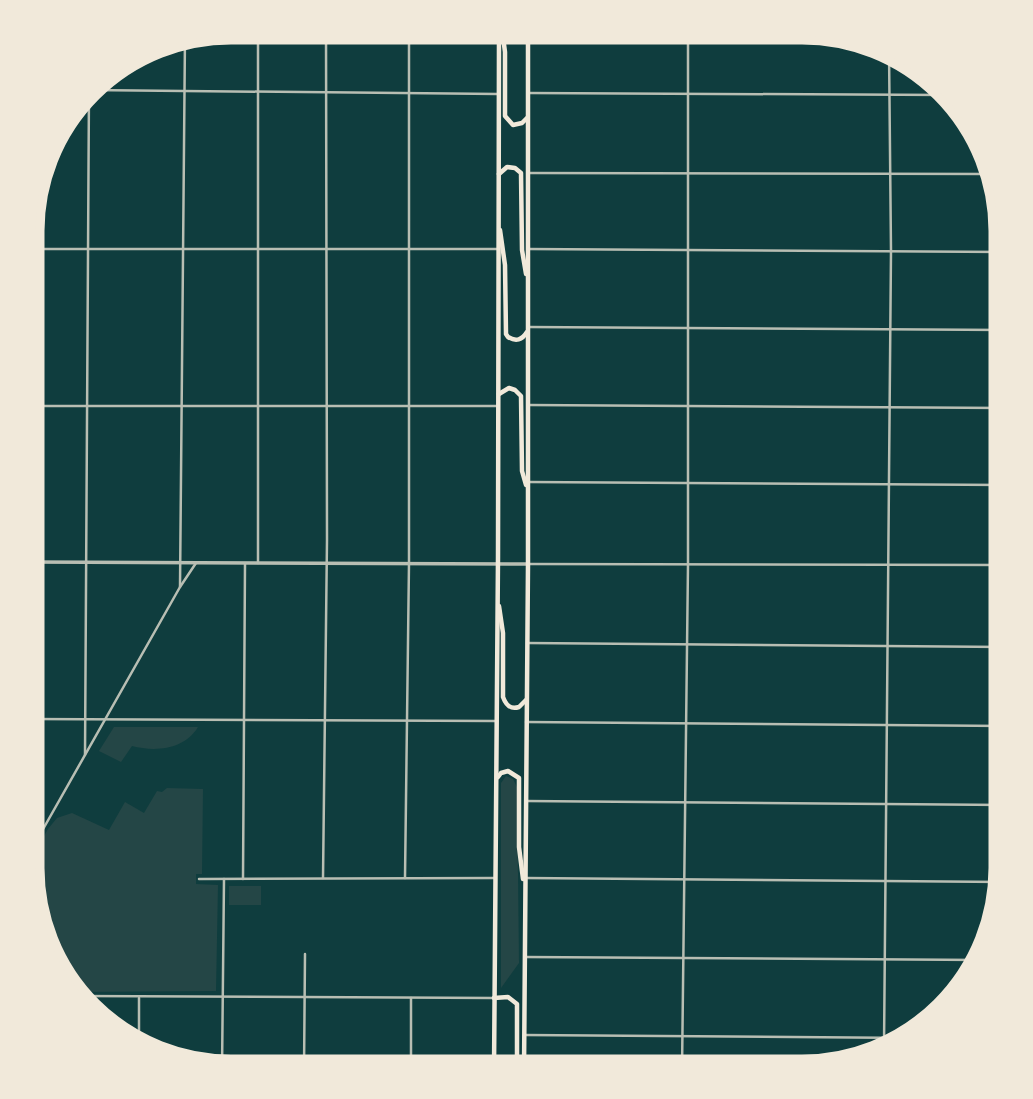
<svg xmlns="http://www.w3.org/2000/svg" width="1033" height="1099" font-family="Commissioner,sans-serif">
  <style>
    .green { fill: #244646 }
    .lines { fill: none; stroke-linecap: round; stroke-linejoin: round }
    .minor { stroke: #b8beb3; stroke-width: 2.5 }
    .tertiary { stroke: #b8beb3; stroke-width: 3.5 }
    .primary { stroke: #f1e9da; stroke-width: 4.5 }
    .rim { fill: none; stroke: #f1e9da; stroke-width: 9 }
  </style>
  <rect width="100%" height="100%" fill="#0f3d3e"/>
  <g class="green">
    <path d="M114 727H198C184 750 155 752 132 746L121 762 99 751Z"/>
    <path d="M506 776 513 779 517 787 519 963 501 988V783Z"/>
    <path d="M167 788 203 789 202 874H196V884L218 885 216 991 74 992 62 981 28 881 29 863 48 829 57 818 72 813 109 830 125 802 144 813 157 791 162 792Z"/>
    <rect x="229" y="886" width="32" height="19"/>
  </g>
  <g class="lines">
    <g class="minor">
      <path d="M258 28V563"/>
      <path d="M88 90 498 94"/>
      <path d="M528 93 946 95"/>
      <path d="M528 173 990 174"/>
      <path d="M32 249H497"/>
      <path d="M528 249 1005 252"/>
      <path d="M528 327 1005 330"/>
      <path d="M528 405 1005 408"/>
      <path d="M31 406H496"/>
      <path d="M528 482 1005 485"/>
      <path d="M528 564 1005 565"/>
      <path d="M180 587 185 36"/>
      <path d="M527 643 1005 647"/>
      <path d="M29 719 495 721"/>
      <path d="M526 722 1005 726"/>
      <path d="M85 755 89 88"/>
      <path d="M526 801 1005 805"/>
      <path d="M29 854 180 587 196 563"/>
      <path d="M323 878 327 540 326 28"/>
      <path d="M405 878 409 563V29"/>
      <path d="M526 878 1004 882"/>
      <path d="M199 879 495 878"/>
      <path d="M243 879 245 564"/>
      <path d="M525 957 981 960"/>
      <path d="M78 996 494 998"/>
      <path d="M524 1035 912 1038"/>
      <path d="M139 1047V998"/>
      <path d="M884 1047 891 251 889 50"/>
      <path d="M222 1071 224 879"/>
      <path d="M304 1071 305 954"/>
      <path d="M411 1071V998"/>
      <path d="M682 1071 688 564V29"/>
    </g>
    <path class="tertiary" d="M30 562 528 564"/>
    <g class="primary">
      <path d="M502 29 505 52V116L513 125 522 123 527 118"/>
      <path d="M499 174 507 167 515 168 521 173 522 250 526 274"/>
      <path d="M500 230 505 265 506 334 508 337C516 342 522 340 527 332"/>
      <path d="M499 394 509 388 515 390 521 396 522 471 526 485"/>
      <path d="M499 606 503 633V697C506 705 510 710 519 707L526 700"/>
      <path d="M498 777 501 773 508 771 519 778V847L523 879"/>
      <path d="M494 998 508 997 517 1004V1071"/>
      <path d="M494 1071 498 557 499 29"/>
      <path d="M524 1071 528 564V29"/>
    </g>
  </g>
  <path d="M0 0H1033V1099H0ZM231 40H802A191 191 0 0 1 993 231V868A191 191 0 0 1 802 1059H231A191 191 0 0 1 40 868V231A191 191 0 0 1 231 40Z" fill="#f1e9da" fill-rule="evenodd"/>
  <path class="rim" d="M231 40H802A191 191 0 0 1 993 231V868A191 191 0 0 1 802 1059H231A191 191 0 0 1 40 868V231A191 191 0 0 1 231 40Z"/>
</svg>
